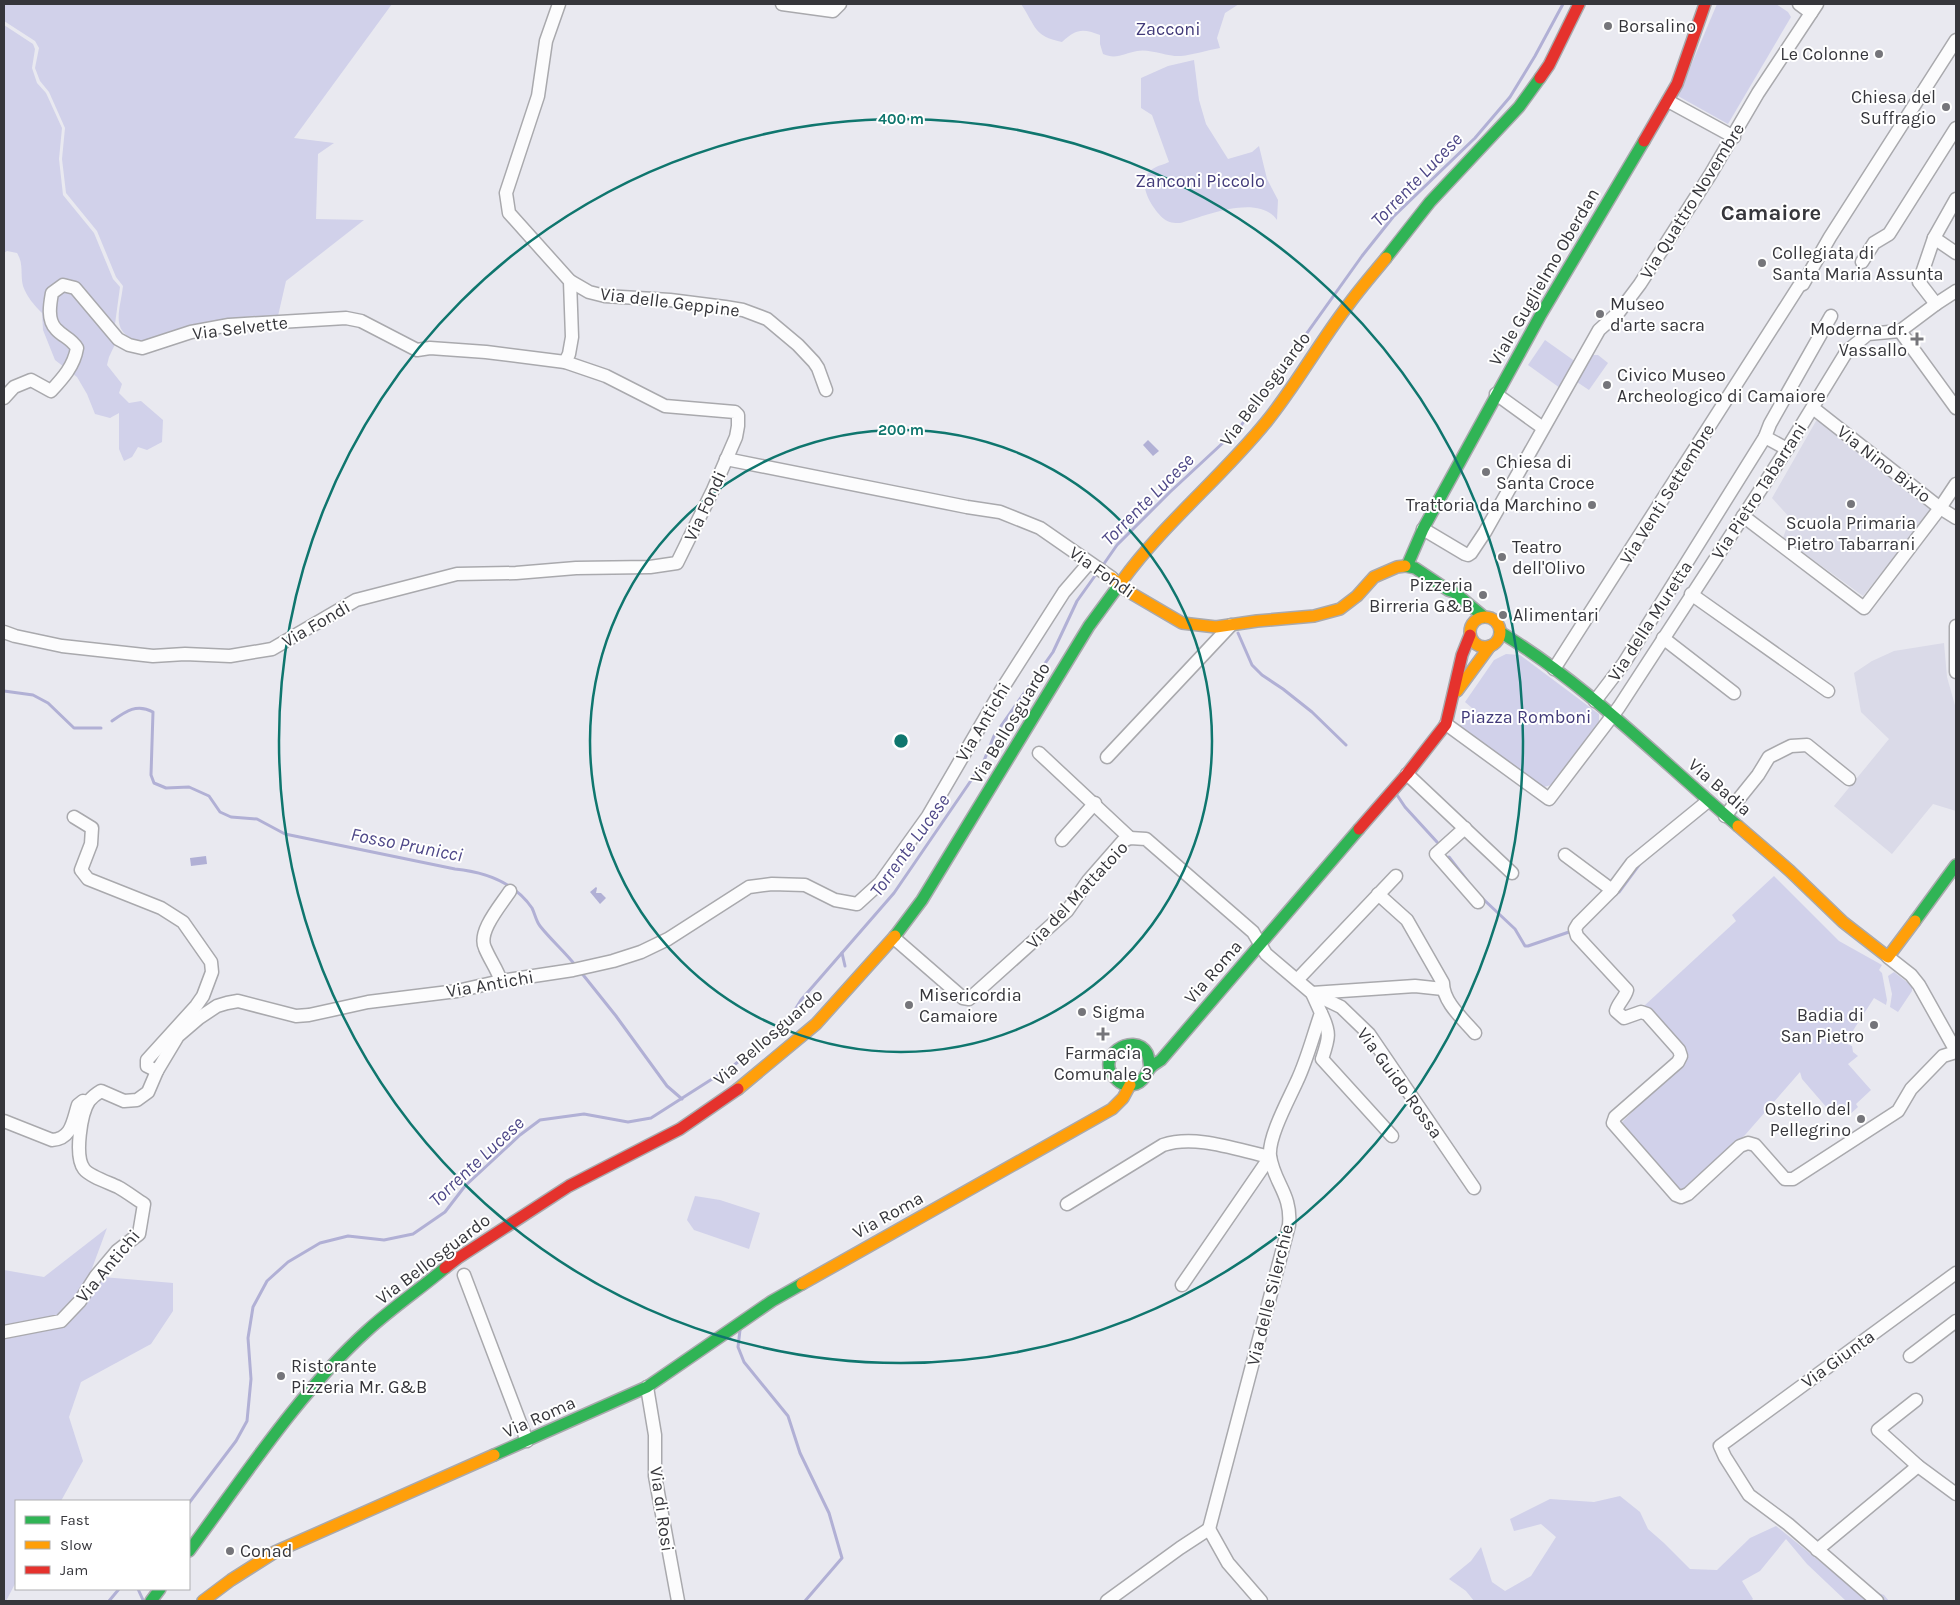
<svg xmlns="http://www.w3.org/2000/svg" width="1960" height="1605" font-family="Karla,sans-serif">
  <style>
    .built { fill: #dadae8 }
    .green { fill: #d1d1ea }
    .water { fill: #b1b0d5 }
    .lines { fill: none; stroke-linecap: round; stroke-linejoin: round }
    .stream { stroke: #b1b0d5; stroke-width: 3 }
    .street-casing { stroke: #a9a9ad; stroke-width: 15 }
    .fast-casing { stroke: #a9a9ad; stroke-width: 14 }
    .slow-casing { stroke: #a9a9ad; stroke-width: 14 }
    .jam-casing { stroke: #a9a9ad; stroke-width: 14 }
    .street { stroke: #fcfcfd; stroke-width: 12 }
    .fast { stroke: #30b455; stroke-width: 11 }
    .slow { stroke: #ff9f0a; stroke-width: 11 }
    .jam { stroke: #e5322d; stroke-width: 11 }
    .ring { fill: none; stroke: #0f766e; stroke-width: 2.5 }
    .poi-dot { fill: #75757a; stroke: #fff; stroke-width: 2 }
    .labels { text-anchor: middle; stroke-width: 4; stroke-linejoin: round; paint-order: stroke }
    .poi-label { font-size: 18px; fill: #36363b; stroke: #fff; text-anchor: start }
    .park-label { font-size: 18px; fill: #413a79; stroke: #fff }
    .street-label { font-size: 18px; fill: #36363b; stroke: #fff }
    .water-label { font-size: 19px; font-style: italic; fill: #4e4888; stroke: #fff }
    .district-label { font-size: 22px; font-weight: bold; fill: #36363b; stroke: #fff }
    .centre { fill: #0f766e; stroke: #fff; stroke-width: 2.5 }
    .ring-label { font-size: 15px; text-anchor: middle; font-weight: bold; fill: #0f766e; stroke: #fff; stroke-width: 4; stroke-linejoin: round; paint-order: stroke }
  </style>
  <rect width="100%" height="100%" fill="#e9e9f0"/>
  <g class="built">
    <path d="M1816 421H1822L1932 510 1863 596 1783 538 1790 518 1772 498Z"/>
    <path d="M1944 643 1947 677 1956 709V811L1933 804 1892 854 1834 806 1889 739 1861 712 1854 673 1872 661 1894 651Z"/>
  </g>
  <g class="green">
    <path d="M4 4H392L294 138 334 143 318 154 316 219 364 220 286 281 278 316 238 318 140 342C109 332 120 312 123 286L116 277 97 231 66 193 62 159 65 128 49 92 40 81 35 68 39 48 35 41 4 21Z"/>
    <path d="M1021 4H1239L1225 13 1217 38 1220 48C1207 50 1193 55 1181 56 1168 57 1149 48 1137 51 1125 53 1116 60 1103 54L1100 44V35C1082 28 1076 29 1062 42 1033 36 1036 26 1021 4Z"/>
    <path d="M1717 4H1776L1788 12 1791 17 1728 124 1678 96Z"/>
    <path d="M4 25 33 44 35 49 32 68 37 83 46 93 62 128 59 159 63 195 94 233 113 279 120 287 115 324 117 340 109 357 107 365 122 384 119 393 129 403 141 401 163 420 162 442 147 450 138 447 132 457 124 461 119 449V413L110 418 95 414 87 394 77 377 55 360 43 330 42 313C34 305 27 297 23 286 20 274 24 264 17 253L7 251 4 253Z"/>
    <path d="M1194 60 1199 100 1206 124 1228 159 1252 152 1259 146 1267 179 1278 200 1277 220C1258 193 1205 216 1180 223 1174 223 1169 223 1164 219 1155 212 1140 190 1146 177 1150 167 1160 166 1169 162L1152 115 1141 108V78L1168 66Z"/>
    <path d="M1545 340 1576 362 1560 388 1528 365Z"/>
    <path d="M1592 353 1594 355H1598L1608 363 1589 390 1577 382 1582 369Z"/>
    <path d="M1506 654 1520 655 1599 714V724L1551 785 1544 787 1459 727 1472 708 1465 702 1494 660Z"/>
    <path d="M1774 876 1839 941 1882 965 1879 970 1882 973 1887 1000 1886 1005 1874 998 1845 1043 1852 1046 1853 1052 1858 1056 1848 1064 1871 1090 1856 1104 1858 1107 1847 1117 1842 1110 1834 1116 1802 1079 1800 1072 1745 1135 1678 1193 1619 1125 1689 1056 1644 1006 1736 921 1732 915Z"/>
    <path d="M1894 972 1912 986V991L1898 1012 1890 1007 1892 994 1888 976Z"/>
    <path d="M695 1196 720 1200 760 1213 749 1249 694 1230 687 1220Z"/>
    <path d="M107 1228 87 1282 65 1310 71 1319 103 1277 173 1283V1311L151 1344 81 1382 69 1417 83 1461 61 1501H16V1582L6 1601H4V1270L44 1277Z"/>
    <path d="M1620 1496 1640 1512 1648 1529 1664 1543 1690 1569 1717 1570 1750 1538 1776 1526 1844 1581 1884 1595 1889 1601H1846L1807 1564 1786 1539 1760 1571 1742 1581 1753 1599 1751 1601H1474L1466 1591 1449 1579 1471 1561 1481 1547 1492 1582 1505 1591 1531 1576 1556 1537 1541 1524 1514 1531 1510 1519 1550 1499 1594 1502Z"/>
  </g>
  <g class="water">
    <path d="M1148 440 1159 451 1153 456 1143 445Z"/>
    <path d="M206 856 207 864 191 866 190 858Z"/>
    <path d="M596 887 597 888 596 893H601L606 898 600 904 590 892Z"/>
  </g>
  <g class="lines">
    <g class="stream">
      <path d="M1101 568 1117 545 1170 492 1240 427 1362 256 1393 217 1475 138 1510 97 1535 56 1563 4"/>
      <path d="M1238 633 1252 665 1262 675 1283 689 1312 712 1346 745"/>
      <path d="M4 691 33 695 48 703 74 728H101"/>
      <path d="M112 721C126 711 137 703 153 712L151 775 154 783 166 788 189 787 209 796 220 812 231 817 257 819 285 834 455 869C485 872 514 882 532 908 535 914 536 921 540 926 551 940 565 952 576 966"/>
      <path d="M1397 795 1405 807 1437 842"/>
      <path d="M1449 857 1469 883"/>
      <path d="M1619 892 1639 865"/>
      <path d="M1481 897 1515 929 1525 946H1528L1569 932"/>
      <path d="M842 953 845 966"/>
      <path d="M580 971 616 1016 667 1086 682 1099"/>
      <path d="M740 1330 738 1347 744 1362 788 1416 800 1453 829 1513 842 1558 805 1601"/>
      <path d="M189 1503 236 1441 247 1421 251 1379 248 1338 253 1307 267 1281 288 1262 320 1243 348 1236 384 1240 413 1234 445 1212 465 1186 520 1135 540 1120 584 1114 628 1122 651 1118 734 1065 770 1038 787 1023 801 1000 894 893 983 763 994 736 1053 652 1077 601 1097 573"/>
      <path d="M138 1589 143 1600"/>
      <path d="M109 1601 119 1589"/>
    </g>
    <defs>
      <g id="street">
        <path d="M559 4 546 41 538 96 506 193 509 213 570 281 572 337 569 354 565 362"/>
        <path d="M782 4 833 11 840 4"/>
        <path d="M1799 4 1811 13"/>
        <path d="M1668 101 1734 137"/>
        <path d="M1934 238 1956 253"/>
        <path d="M1862 262 1874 243 1889 234 1956 128"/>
        <path d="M570 281 589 292 605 296 670 300 725 307 743 310 767 319 798 345 814 362 818 368 826 390"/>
        <path d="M1936 304 1919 282 1934 238 1956 199"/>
        <path d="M1900 331 1956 408"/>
        <path d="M1496 394 1543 428"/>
        <path d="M4 398 14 387 31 380 51 391C63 378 74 366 77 348 71 338 63 337 56 329 47 320 50 304 52 293L63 285 75 288 118 339 129 345 142 348 191 332 229 325 346 318 361 321 417 350 430 348 486 352 565 362 606 376 665 406 735 412 738 415V426L736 437 713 490 677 563 650 567 576 568 516 573 457 574 356 600 272 649 230 656 185 654 153 656 62 646 15 636 4 632"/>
        <path d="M1813 408 1940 508 1956 518"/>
        <path d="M1765 437 1770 424 1831 316"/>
        <path d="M726 459 967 507 1000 512 1040 528 1112 578"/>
        <path d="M1743 516 1864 608 1940 508 1956 484"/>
        <path d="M1423 529 1465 554 1468 555 1471 553 1485 532 1599 330 1619 312 1640 284 1710 175 1758 93 1817 4"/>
        <path d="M1691 594 1828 691"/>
        <path d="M1956 626V672"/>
        <path d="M1663 638 1734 693"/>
        <path d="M1554 669 1799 286 1803 284 1830 237 1956 40"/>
        <path d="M1595 701 1624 663 1765 437 1787 449"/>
        <path d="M1446 724 1549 799 1619 707 1787 449 1847 351 1868 334 1900 331 1936 304 1956 291"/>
        <path d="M1039 753 1130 838"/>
        <path d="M1107 757 1231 625"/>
        <path d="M1407 774 1512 873"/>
        <path d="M1708 801 1632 863 1612 890 1578 924 1575 929 1577 936 1627 990C1625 998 1618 1003 1616 1011L1624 1018 1641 1012 1647 1014 1679 1050 1681 1056 1678 1062 1615 1117 1613 1123 1676 1195 1681 1197 1688 1194 1740 1146 1748 1143 1755 1145 1785 1179H1793L1898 1111 1911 1089 1943 1056 1956 1052"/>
        <path d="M1725 816 1758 775 1769 757 1791 746 1807 745 1849 779"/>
        <path d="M74 817 92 828 91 844 81 870 88 879 161 908 183 922 211 962 212 972 203 996 196 1006 147 1060V1066L157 1071"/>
        <path d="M1465 828 1436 854 1478 902"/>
        <path d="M1062 840 1095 803"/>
        <path d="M1565 855 1612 890"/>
        <path d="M1378 894 1407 920 1443 983C1443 1002 1463 1019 1475 1033"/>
        <path d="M894 938 963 998 969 999 1067 911 1088 881 1123 841 1130 838 1146 839 1253 932 1266 954 1312 993 1321 1013C1313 1036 1307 1060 1297 1081 1289 1099 1268 1137 1270 1156 1274 1183 1292 1194 1289 1225L1209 1529"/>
        <path d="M1888 957 1911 975 1919 985 1956 1051"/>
        <path d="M1297 980 1396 876"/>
        <path d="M501 981C497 969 490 960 485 948 477 932 501 905 510 891"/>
        <path d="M1312 993 1341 1007 1369 1034 1474 1188"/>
        <path d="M1312 993 1415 986 1443 989"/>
        <path d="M1321 1013C1331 1033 1329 1038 1322 1059L1392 1136"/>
        <path d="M4 1121 52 1140C72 1139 73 1120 78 1105L83 1101 88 1102"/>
        <path d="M1067 1204 1163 1145C1196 1134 1237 1150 1270 1157L1182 1285"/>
        <path d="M464 1275 527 1441"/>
        <path d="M4 1332 61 1321 80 1301 96 1276 117 1251 139 1234 144 1204C136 1199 127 1192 118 1187 110 1183 89 1176 84 1169 74 1156 81 1113 89 1101 93 1096 96 1094 101 1091L124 1101 137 1100 148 1092 157 1071 178 1036 199 1018 217 1006 227 1003 238 1001 296 1016 309 1015 368 1002 457 991 501 981 573 970 613 961 641 952 668 939 749 887 772 884 805 885 835 900 857 904 880 883 928 816 1002 689 1064 592 1089 563"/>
        <path d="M1910 1356 1956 1321"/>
        <path d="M647 1387 655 1435V1476L678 1601"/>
        <path d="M1916 1400 1878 1430 1918 1466 1956 1494"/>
        <path d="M1209 1529 1228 1563 1261 1601"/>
        <path d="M1817 1550 1918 1466"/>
        <path d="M1107 1601 1180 1548 1209 1529"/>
        <path d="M1877 1601 1788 1524 1749 1495 1725 1457 1720 1446 1956 1273"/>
      </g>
      <g id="fast">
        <path d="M1386 258 1430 202 1519 107 1540 78"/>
        <path d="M1405 566 1415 568 1448 590 1454 592 1484 617"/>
        <path d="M1407 566 1423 529 1540 316 1644 141"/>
        <path d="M1500 632C1588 685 1660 760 1738 826"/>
        <path d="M1915 921 1956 865"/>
        <path d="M895 936 922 900 1089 626 1122 581"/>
        <path d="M1150 1068C1149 1063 1149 1057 1147 1053 1134 1030 1091 1058 1117 1080 1122 1085 1129 1086 1136 1084 1145 1081 1145 1073 1151 1067 1154 1064 1158 1062 1161 1060L1359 829"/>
        <path d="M494 1455 647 1387 772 1301 802 1284"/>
        <path d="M189 1551C244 1477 299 1392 368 1330 392 1308 420 1289 445 1268"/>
        <path d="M151 1601 160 1589"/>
      </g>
      <g id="slow">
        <path d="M1112 578 1124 589 1182 623 1216 627 1257 621 1314 616 1340 609 1357 596 1374 577 1397 567 1405 566"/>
        <path d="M1122 581C1164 523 1222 477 1267 421 1296 385 1318 345 1346 308 1358 291 1372 275 1386 258"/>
        <circle cx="1485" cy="632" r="15"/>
        <path d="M1457 691 1490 646"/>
        <path d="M1738 826 1790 871 1843 922 1888 957 1915 921"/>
        <path d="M738 1089 816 1024 895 936"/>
        <path d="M802 1284 1112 1109 1123 1098 1130 1085"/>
        <path d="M203 1601 231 1580 275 1552 494 1455"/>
      </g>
      <g id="jam">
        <path d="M1540 78 1549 65 1579 4"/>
        <path d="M1644 141 1677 84 1705 4"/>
        <path d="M1359 829 1407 774 1446 724 1462 655 1470 635"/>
        <path d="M445 1268 458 1258 569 1186 680 1129 738 1089"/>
      </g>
    </defs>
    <use href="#street" class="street-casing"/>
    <use href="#fast" class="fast-casing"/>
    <use href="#slow" class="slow-casing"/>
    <use href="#jam" class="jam-casing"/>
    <use href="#street" class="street"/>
    <use href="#fast" class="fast"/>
    <use href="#slow" class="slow"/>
    <use href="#jam" class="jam"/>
  </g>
  <g class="ring">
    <circle cx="901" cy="741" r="311"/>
    <circle cx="901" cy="741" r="622"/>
  </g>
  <g class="poi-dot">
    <circle cx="1608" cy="26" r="5"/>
    <circle cx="1879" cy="54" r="5"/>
    <circle cx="1946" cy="107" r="5"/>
    <circle cx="1762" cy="263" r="5"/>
    <circle cx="1600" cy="314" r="5"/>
    <path d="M1914.5 331.5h5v5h5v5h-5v5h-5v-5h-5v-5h5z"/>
    <circle cx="1607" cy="385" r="5"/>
    <circle cx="1486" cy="472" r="5"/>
    <circle cx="1851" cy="504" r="5"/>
    <circle cx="1592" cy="505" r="5"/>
    <circle cx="1502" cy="557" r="5"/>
    <circle cx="1483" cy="595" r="5"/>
    <circle cx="1503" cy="615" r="5"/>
    <circle cx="909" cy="1005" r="5"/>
    <circle cx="1082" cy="1012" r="5"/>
    <circle cx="1874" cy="1025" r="5"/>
    <path d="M1100.5 1026.5h5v5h5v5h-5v5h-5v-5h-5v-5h5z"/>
    <circle cx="1861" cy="1119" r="5"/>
    <circle cx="281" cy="1376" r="5"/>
    <circle cx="230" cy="1551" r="5"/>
  </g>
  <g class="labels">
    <g class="poi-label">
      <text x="1618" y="32">Borsalino</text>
      <text x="1869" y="60" text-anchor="end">Le Colonne</text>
      <text x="1936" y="103" text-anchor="end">Chiesa del<tspan x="1936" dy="21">Suffragio</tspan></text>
      <text x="1772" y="259">Collegiata di<tspan x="1772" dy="21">Santa Maria Assunta</tspan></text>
      <text x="1610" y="310">Museo<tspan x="1610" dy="21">d'arte sacra</tspan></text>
      <text x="1907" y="335" text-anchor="end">Moderna dr.<tspan x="1907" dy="21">Vassallo</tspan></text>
      <text x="1617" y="381">Civico Museo<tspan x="1617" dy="21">Archeologico di Camaiore</tspan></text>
      <text x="1496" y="468">Chiesa di<tspan x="1496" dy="21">Santa Croce</tspan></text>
      <text x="1582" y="511" text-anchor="end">Trattoria da Marchino</text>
      <text x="1851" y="529" text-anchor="middle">Scuola Primaria<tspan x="1851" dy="21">Pietro Tabarrani</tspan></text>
      <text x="1512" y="553">Teatro<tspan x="1512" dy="21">dell'Olivo</tspan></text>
      <text x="1473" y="591" text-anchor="end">Pizzeria<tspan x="1473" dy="21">Birreria G&amp;B</tspan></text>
      <text x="1513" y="621">Alimentari</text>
      <text x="919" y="1001">Misericordia<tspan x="919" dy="21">Camaiore</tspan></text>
      <text x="1092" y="1018">Sigma</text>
      <text x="1864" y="1021" text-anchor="end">Badia di<tspan x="1864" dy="21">San Pietro</tspan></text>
      <text x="1103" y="1059" text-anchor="middle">Farmacia<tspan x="1103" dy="21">Comunale 3</tspan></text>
      <text x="1851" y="1115" text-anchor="end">Ostello del<tspan x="1851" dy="21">Pellegrino</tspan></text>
      <text x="291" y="1372">Ristorante<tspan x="291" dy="21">Pizzeria Mr. G&amp;B</tspan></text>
      <text x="240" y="1557">Conad</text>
    </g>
    <g class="park-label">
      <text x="1168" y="35">Zacconi</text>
      <text x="1200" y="187">Zanconi Piccolo</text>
      <text x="1526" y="723">Piazza Romboni</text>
    </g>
    <g class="street-label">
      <text transform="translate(1692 201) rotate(-58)" y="6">Via Quattro Novembre</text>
      <text transform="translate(1544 277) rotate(-60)" y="6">Viale Guglielmo Oberdan</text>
      <text transform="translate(670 302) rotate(7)" y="6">Via delle Geppine</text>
      <text transform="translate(240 328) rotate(-7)" y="6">Via Selvette</text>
      <text transform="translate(1265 389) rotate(-53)" y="6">Via Bellosguardo</text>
      <text transform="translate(1884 464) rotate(38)" y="6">Via Nino Bixio</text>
      <text transform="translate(1759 491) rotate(-57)" y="6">Via Pietro Tabarrani</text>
      <text transform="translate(1667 494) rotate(-58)" y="6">Via Venti Settembre</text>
      <text transform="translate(705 506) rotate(-65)" y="6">Via Fondi</text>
      <text transform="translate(1102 572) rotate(35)" y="6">Via Fondi</text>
      <text transform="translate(1650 621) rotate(-57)" y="6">Via della Muretta</text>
      <text transform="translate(316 624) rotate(-30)" y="6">Via Fondi</text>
      <text transform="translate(983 722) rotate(-59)" y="6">Via Antichi</text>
      <text transform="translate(1010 723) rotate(-59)" y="6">Via Bellosguardo</text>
      <text transform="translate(1720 787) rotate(41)" y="6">Via Badia</text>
      <text transform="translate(1077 895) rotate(-47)" y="6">Via del Mattatoio</text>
      <text transform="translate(1213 972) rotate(-49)" y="6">Via Roma</text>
      <text transform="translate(490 984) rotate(-10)" y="6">Via Antichi</text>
      <text transform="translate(768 1037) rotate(-41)" y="6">Via Bellosguardo</text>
      <text transform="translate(1400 1083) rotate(54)" y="6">Via Guido Rossa</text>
      <text transform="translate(888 1215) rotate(-29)" y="6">Via Roma</text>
      <text transform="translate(433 1259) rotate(-37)" y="6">Via Bellosguardo</text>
      <text transform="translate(108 1266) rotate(-50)" y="6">Via Antichi</text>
      <text transform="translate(1270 1295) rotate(-76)" y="6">Via delle Silerchie</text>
      <text transform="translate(1838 1359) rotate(-36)" y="6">Via Giunta</text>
      <text transform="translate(539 1417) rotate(-24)" y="6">Via Roma</text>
      <text transform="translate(662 1509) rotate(82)" y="6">Via di Rosi</text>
    </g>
    <g class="water-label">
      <text transform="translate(1416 179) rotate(-46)" y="7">Torrente Lucese</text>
      <text transform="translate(1147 499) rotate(-45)" y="7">Torrente Lucese</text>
      <text transform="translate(407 844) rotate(11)" y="7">Fosso Prunicci</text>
      <text transform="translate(909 845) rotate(-54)" y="7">Torrente Lucese</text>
      <text transform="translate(476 1161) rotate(-43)" y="7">Torrente Lucese</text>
    </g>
    <g class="district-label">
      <text x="1771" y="220">Camaiore</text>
    </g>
  </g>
  <circle cx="901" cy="741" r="8" class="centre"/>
  <g class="ring-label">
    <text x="901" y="124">400 m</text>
    <text x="901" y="435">200 m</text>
  </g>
  <rect width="1960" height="1605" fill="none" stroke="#36363b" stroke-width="10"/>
  <rect x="15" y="1500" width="175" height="90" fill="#ffffff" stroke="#afafb1"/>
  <rect x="25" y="1516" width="25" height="8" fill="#30b455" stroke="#afafb1"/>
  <text x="60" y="1525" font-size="15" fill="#36363b">Fast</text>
  <rect x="25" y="1541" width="25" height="8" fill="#ff9f0a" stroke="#afafb1"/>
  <text x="60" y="1550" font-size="15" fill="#36363b">Slow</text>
  <rect x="25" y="1566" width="25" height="8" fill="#e5322d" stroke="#afafb1"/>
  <text x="60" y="1575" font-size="15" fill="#36363b">Jam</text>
</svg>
